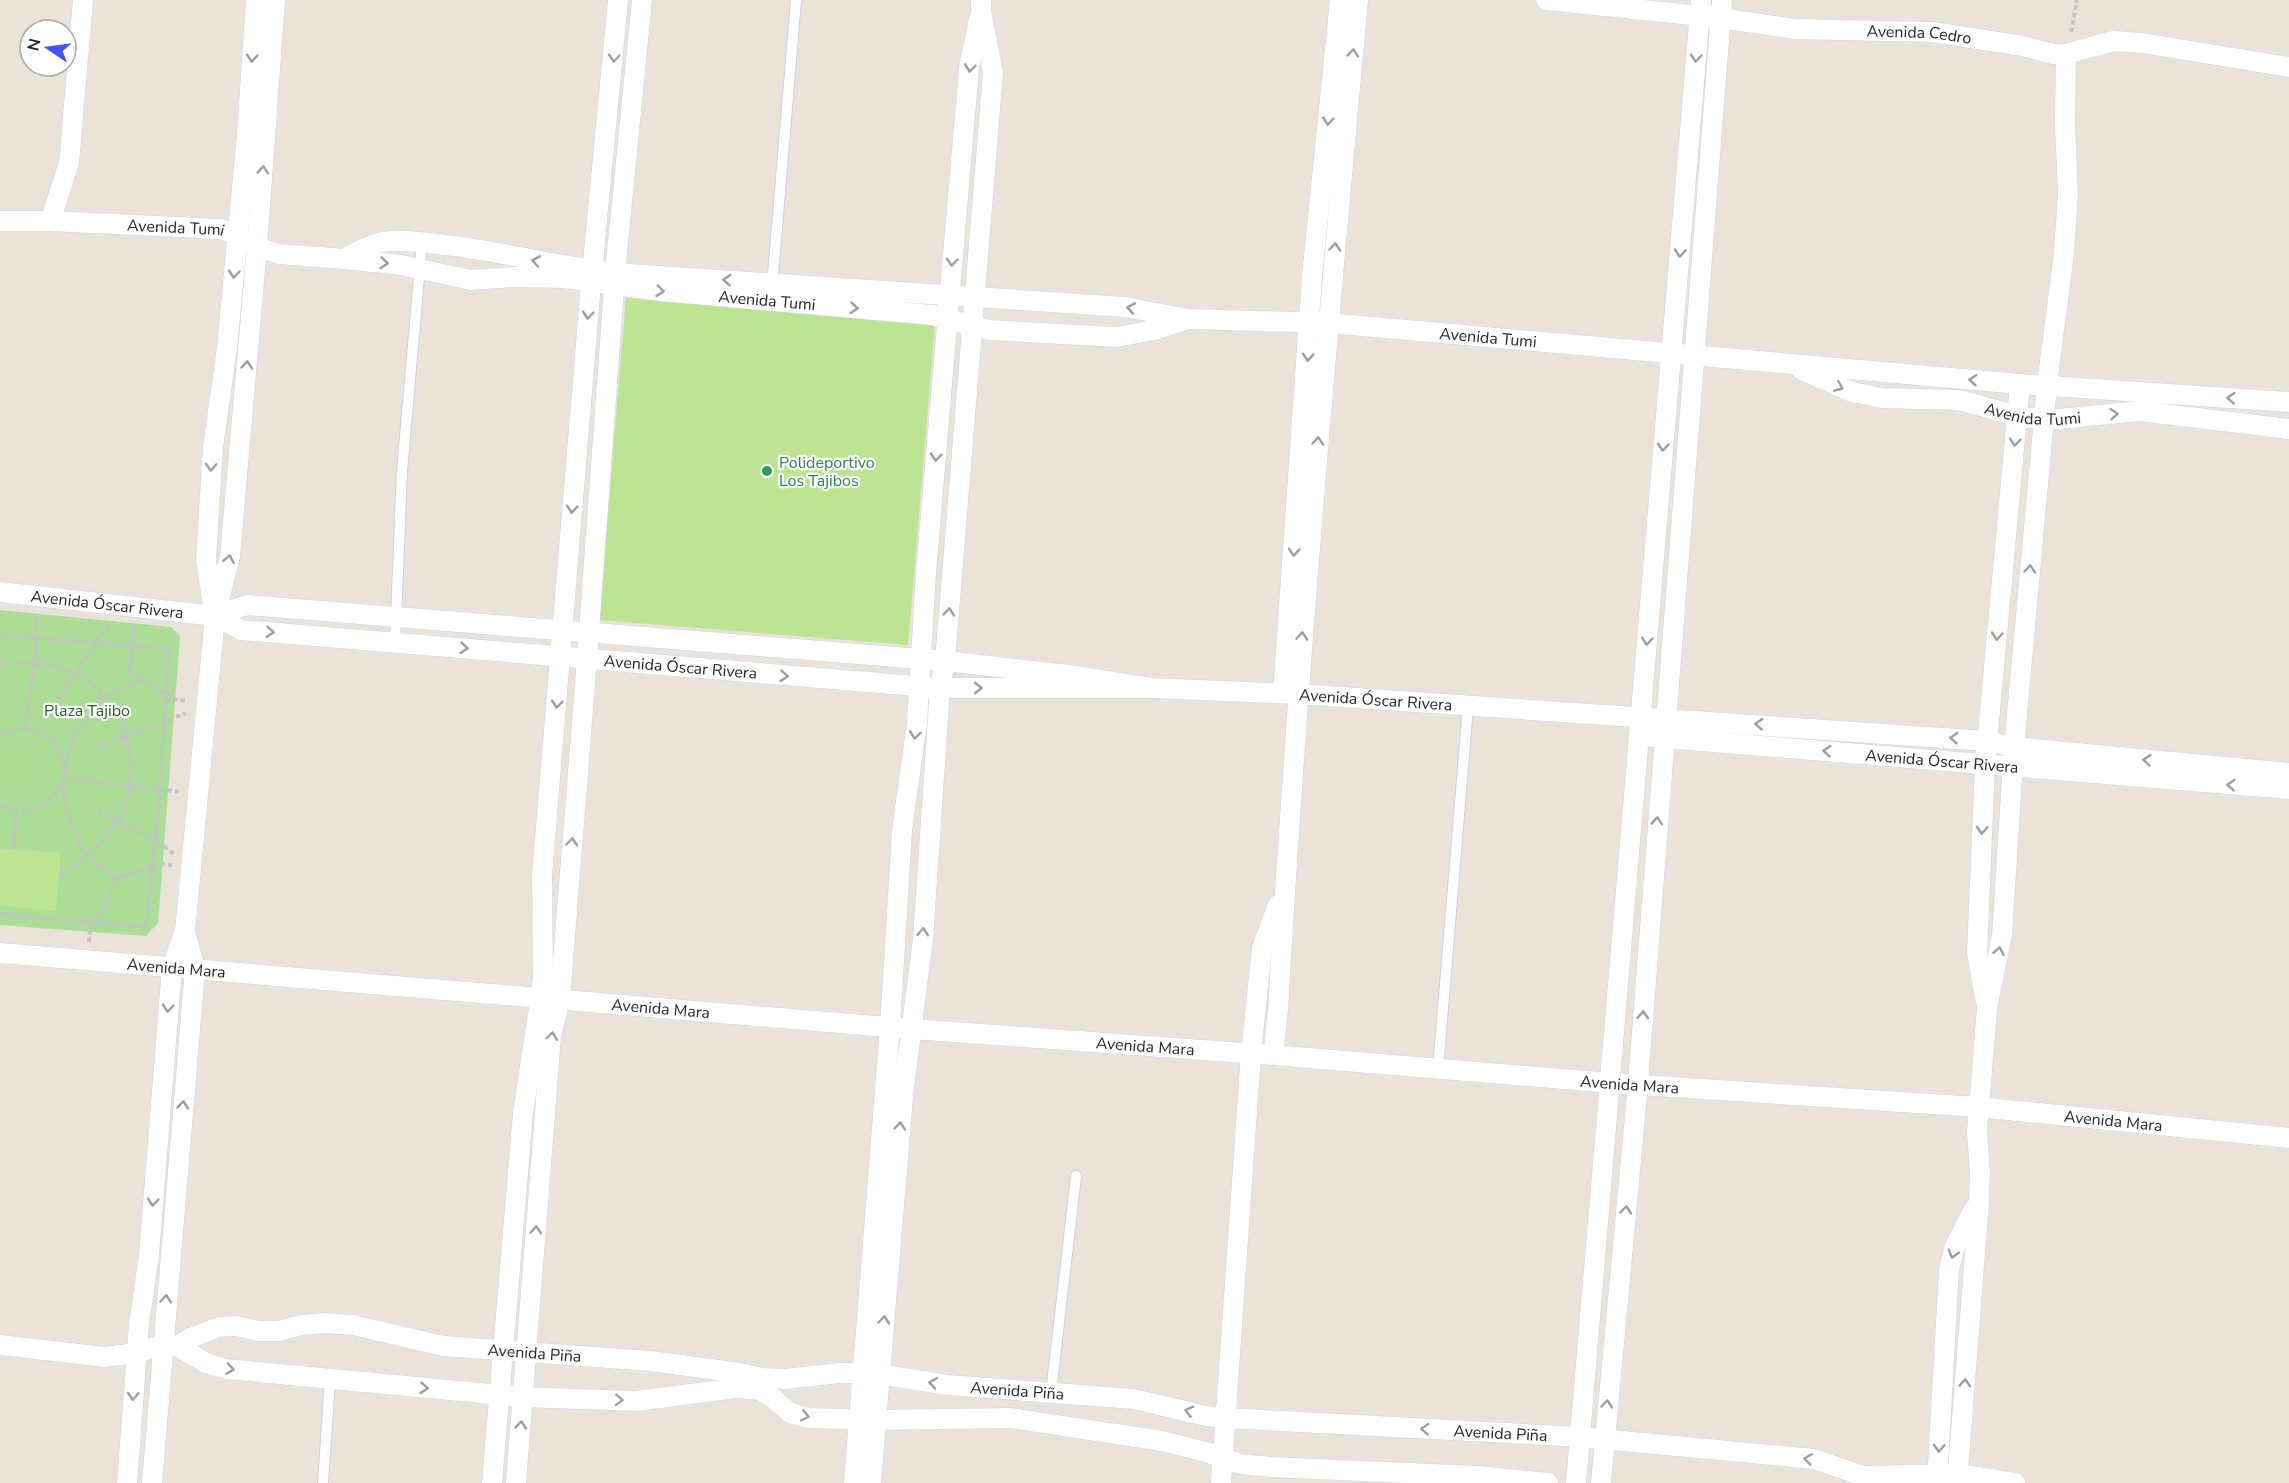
<svg xmlns="http://www.w3.org/2000/svg" width="2289" height="1483" font-family="'Nunito Sans',sans-serif">
  <style>
    .green { fill: #abdd97 }
    .pitch { fill: #bde493 }
    .lines { fill: none; stroke-linecap: round; stroke-linejoin: round }
    .service-casing { stroke: #ced0df; stroke-width: 12 }
    .minor-casing { stroke: #ced0df; stroke-width: 21 }
    .path { stroke: #c3c3c3; stroke-width: 4; stroke-dasharray: 4.5 3; stroke-linecap: butt }
    .service { stroke: #fff; stroke-width: 10 }
    .minor { stroke: #fff; stroke-width: 20 }
    .oneway { stroke: #9e9e9e }
    .leisure-dot { fill: #2e9e5b; stroke: #fff; stroke-width: 2 }
    .labels { text-anchor: middle; stroke-width: 4.5; stroke-linejoin: round; paint-order: stroke }
    .street-label { font-size: 16px; fill: #272727; stroke: #fff }
    .leisure-label { font-size: 16px; fill: #27864d; stroke: #fff; text-anchor: start }
    .park-label { font-size: 16px; fill: #275e1d; stroke: #fff }
  </style>
  <rect width="100%" height="100%" fill="#e9e3d9"/>
  <path class="green" d="M0 610 171 627 180 636 158 923 146 936 0 925Z"/>
  <g class="pitch">
    <path d="M626 298 935 323 908 645 599 620Z"/>
    <path d="M0 849 61 853 56 911 0 906Z"/>
  </g>
  <g class="lines">
    <defs>
      <g id="service">
        <path d="M772 286 796 0"/>
        <path d="M395 643 402 471 422 243"/>
        <path d="M1438 1069 1468 706"/>
        <path d="M1051 1393 1076 1176"/>
        <path d="M323 1483 330 1379"/>
      </g>
      <g id="minor">
        <path id="s1" d="M1546 0 1721 18 1795 29 1933 32 2023 46 2053 54H2066L2113 41 2142 43 2289 67"/>
        <path id="s2" d="M0 221H50L220 229 238 234 257 247 279 254 344 259"/>
        <path d="M50 221 69 163 83 0"/>
        <path id="s3" d="M1188 319 1155 330 1116 337 989 330 932 315 660 291 564 278 515 277 471 280 401 265 344 259C357 252 368 245 382 242 399 239 420 242 437 244 497 250 555 266 615 273L1125 307 1188 319 1328 323 2020 384 2289 402"/>
        <path id="s4" d="M1802 370 1852 392 1882 398 1959 400 2025 418 2059 419 2139 411 2289 429"/>
        <path id="s5" d="M0 592 215 616 241 630 940 688H1151L1069 675 945 661 247 605 215 616"/>
        <path d="M213 607 206 559 213 447 227 348 247 134 256 0"/>
        <path id="s6" d="M1151 688 1298 694 1987 741 2014 747 2289 773"/>
        <path d="M1283 693 1312 276 1340 0"/>
        <path id="s7" d="M1652 737 2289 789"/>
        <path id="s8" d="M0 953 912 1029 1273 1055 1611 1083 1978 1107 2289 1138"/>
        <path d="M1985 999 1977 953 1985 765 2020 384"/>
        <path d="M1273 1055 1278 1010C1297 672 1327 336 1358 0"/>
        <path d="M0 1345 105 1357 137 1353 163 1344 177 1346 206 1363 226 1369 523 1397 636 1401 737 1388 759 1390 772 1397 790 1413 808 1418 876 1420 1011 1418 1162 1441 1206 1452 1240 1464 1271 1467 1478 1476 1548 1483"/>
        <path id="s9" d="M177 1346 190 1338 219 1327 237 1326 258 1331H279L301 1325 325 1323 353 1325 443 1346 651 1361 740 1373 762 1378 786 1379 839 1373H871L948 1385 1134 1399 1206 1416 1226 1418 1580 1437 1814 1459 1863 1476 1958 1474 2015 1483"/>
        <path d="M127 1483 139 1324 149 1255 172 967 185 931 215 616 230 556 257 247 275 0"/>
        <path d="M152 1483 195 969 185 931"/>
        <path d="M492 1483 523 1113 543 980 542 875 591 283 618 0"/>
        <path d="M516 1483 551 1036 560 999 587 659 615 273 642 0"/>
        <path d="M854 1483 890 1027 902 830 917 723 926 572 969 68 979 19"/>
        <path d="M871 1483 903 1096 923 939 940 688 945 661 993 72 981 11V0"/>
        <path d="M1221 1483 1251 1053 1262 948 1278 905"/>
        <path d="M1576 1483 1701 0"/>
        <path d="M1601 1483 1638 1084 1722 0"/>
        <path d="M1937 1483 1949 1269 1955 1246 1974 1209"/>
        <path d="M1957 1483 1979 1202 1980 1172 1977 1133 1987 1008 2002 935 2014 747 2047 385 2064 253 2068 194 2065 124 2066 54"/>
      </g>
    </defs>
    <use href="#service" class="service-casing"/>
    <use href="#minor" class="minor-casing"/>
    <g class="path">
      <path d="M2071 32 2077 0"/>
      <path d="M134 625 130 672 175 699 188 701"/>
      <path d="M0 635 169 649 158 815 146 927 0 914"/>
      <path d="M0 665C22 661 46 662 67 670 123 693 146 765 120 817 107 843 80 860 59 878"/>
      <path d="M60 697 111 622"/>
      <path d="M25 728 35 662 37 616"/>
      <path d="M0 735C27 720 62 735 63 768"/>
      <path d="M99 747 186 713"/>
      <path d="M63 778 181 792"/>
      <path d="M0 805C25 819 52 808 62 781"/>
      <path d="M91 808 164 846 174 854"/>
      <path d="M13 850 16 811"/>
      <path d="M125 876 163 864 172 865"/>
      <path d="M126 876 115 878C106 870 95 863 87 854 49 806 59 727 112 694 121 688 132 684 141 680"/>
      <path d="M89 942 90 932 118 878"/>
    </g>
    <use href="#service" class="service"/>
    <use href="#minor" class="minor"/>
  </g>
  <defs><path id="oneway-chevron" d="M-2-3.5L2.5 0L-2 3.5" fill="none" stroke-width="1.6" stroke-linecap="round" stroke-linejoin="round" transform="scale(1.5)"/></defs>
  <g class="oneway">
    <use href="#oneway-chevron" transform="translate(1353 53) rotate(-85)"/>
    <use href="#oneway-chevron" transform="translate(252 58) rotate(94)"/>
    <use href="#oneway-chevron" transform="translate(614 58) rotate(95)"/>
    <use href="#oneway-chevron" transform="translate(1696 58) rotate(95)"/>
    <use href="#oneway-chevron" transform="translate(970 68) rotate(98)"/>
    <use href="#oneway-chevron" transform="translate(1328 121) rotate(96)"/>
    <use href="#oneway-chevron" transform="translate(263 170) rotate(-86)"/>
    <use href="#oneway-chevron" transform="translate(1335 247) rotate(-85)"/>
    <use href="#oneway-chevron" transform="translate(1680 253) rotate(95)"/>
    <use href="#oneway-chevron" transform="translate(536 261) rotate(-170)"/>
    <use href="#oneway-chevron" transform="translate(952 262) rotate(95)"/>
    <use href="#oneway-chevron" transform="translate(384 263) rotate(6)"/>
    <use href="#oneway-chevron" transform="translate(234 274) rotate(95)"/>
    <use href="#oneway-chevron" transform="translate(727 280) rotate(-176)"/>
    <use href="#oneway-chevron" transform="translate(660 291) rotate(6)"/>
    <use href="#oneway-chevron" transform="translate(854 308) rotate(5)"/>
    <use href="#oneway-chevron" transform="translate(1131 308) rotate(-170)"/>
    <use href="#oneway-chevron" transform="translate(588 315) rotate(95)"/>
    <use href="#oneway-chevron" transform="translate(1308 357) rotate(94)"/>
    <use href="#oneway-chevron" transform="translate(247 365) rotate(-85)"/>
    <use href="#oneway-chevron" transform="translate(1973 380) rotate(-175)"/>
    <use href="#oneway-chevron" transform="translate(1839 387) rotate(23)"/>
    <use href="#oneway-chevron" transform="translate(2231 398) rotate(-176)"/>
    <use href="#oneway-chevron" transform="translate(2114 414) rotate(-5)"/>
    <use href="#oneway-chevron" transform="translate(1318 441) rotate(-85)"/>
    <use href="#oneway-chevron" transform="translate(2015 442) rotate(95)"/>
    <use href="#oneway-chevron" transform="translate(1663 447) rotate(95)"/>
    <use href="#oneway-chevron" transform="translate(936 457) rotate(95)"/>
    <use href="#oneway-chevron" transform="translate(211 467) rotate(93)"/>
    <use href="#oneway-chevron" transform="translate(572 509) rotate(95)"/>
    <use href="#oneway-chevron" transform="translate(1294 552) rotate(94)"/>
    <use href="#oneway-chevron" transform="translate(229 559) rotate(-79)"/>
    <use href="#oneway-chevron" transform="translate(2030 569) rotate(-85)"/>
    <use href="#oneway-chevron" transform="translate(949 612) rotate(-85)"/>
    <use href="#oneway-chevron" transform="translate(270 632) rotate(5)"/>
    <use href="#oneway-chevron" transform="translate(1302 636) rotate(-85)"/>
    <use href="#oneway-chevron" transform="translate(1997 636) rotate(95)"/>
    <use href="#oneway-chevron" transform="translate(1647 641) rotate(95)"/>
    <use href="#oneway-chevron" transform="translate(464 648) rotate(5)"/>
    <use href="#oneway-chevron" transform="translate(784 676) rotate(5)"/>
    <use href="#oneway-chevron" transform="translate(978 688)"/>
    <use href="#oneway-chevron" transform="translate(557 704) rotate(95)"/>
    <use href="#oneway-chevron" transform="translate(1759 724) rotate(-176)"/>
    <use href="#oneway-chevron" transform="translate(915 735) rotate(98)"/>
    <use href="#oneway-chevron" transform="translate(1954 738) rotate(-176)"/>
    <use href="#oneway-chevron" transform="translate(1827 751) rotate(-175)"/>
    <use href="#oneway-chevron" transform="translate(2147 760) rotate(-175)"/>
    <use href="#oneway-chevron" transform="translate(2231 785) rotate(-176)"/>
    <use href="#oneway-chevron" transform="translate(1657 821) rotate(-86)"/>
    <use href="#oneway-chevron" transform="translate(1982 830) rotate(93)"/>
    <use href="#oneway-chevron" transform="translate(572 842) rotate(-85)"/>
    <use href="#oneway-chevron" transform="translate(923 932) rotate(-86)"/>
    <use href="#oneway-chevron" transform="translate(1999 951) rotate(-78)"/>
    <use href="#oneway-chevron" transform="translate(168 1008) rotate(95)"/>
    <use href="#oneway-chevron" transform="translate(1643 1015) rotate(-86)"/>
    <use href="#oneway-chevron" transform="translate(552 1036) rotate(-82)"/>
    <use href="#oneway-chevron" transform="translate(183 1105) rotate(-85)"/>
    <use href="#oneway-chevron" transform="translate(900 1126) rotate(-85)"/>
    <use href="#oneway-chevron" transform="translate(153 1202) rotate(95)"/>
    <use href="#oneway-chevron" transform="translate(1626 1210) rotate(-85)"/>
    <use href="#oneway-chevron" transform="translate(536 1230) rotate(-86)"/>
    <use href="#oneway-chevron" transform="translate(1953 1254) rotate(106)"/>
    <use href="#oneway-chevron" transform="translate(166 1299) rotate(-85)"/>
    <use href="#oneway-chevron" transform="translate(884 1320) rotate(-85)"/>
    <use href="#oneway-chevron" transform="translate(230 1369) rotate(9)"/>
    <use href="#oneway-chevron" transform="translate(933 1383) rotate(-171)"/>
    <use href="#oneway-chevron" transform="translate(1965 1383) rotate(-86)"/>
    <use href="#oneway-chevron" transform="translate(424 1388) rotate(5)"/>
    <use href="#oneway-chevron" transform="translate(133 1396) rotate(94)"/>
    <use href="#oneway-chevron" transform="translate(619 1400) rotate(2)"/>
    <use href="#oneway-chevron" transform="translate(1607 1404) rotate(-85)"/>
    <use href="#oneway-chevron" transform="translate(1189 1411) rotate(-166)"/>
    <use href="#oneway-chevron" transform="translate(805 1416) rotate(12)"/>
    <use href="#oneway-chevron" transform="translate(521 1425) rotate(-85)"/>
    <use href="#oneway-chevron" transform="translate(1425 1429) rotate(-177)"/>
    <use href="#oneway-chevron" transform="translate(1939 1448) rotate(93)"/>
    <use href="#oneway-chevron" transform="translate(1808 1459) rotate(-172)"/>
  </g>
  <circle class="leisure-dot" cx="767" cy="471" r="6"/>
  <g class="labels">
    <g class="street-label">
      <text dy="6" stroke="none"><textPath href="#s1" startOffset="375">Avenida Cedro</textPath></text>
      <text dy="6" stroke="none"><textPath href="#s2" startOffset="176">Avenida Tumi</textPath></text>
      <text transform="translate(767 300) rotate(5)" y="6">Avenida Tumi</text>
      <text dy="6" stroke="none"><textPath href="#s3" startOffset="2006">Avenida Tumi</textPath></text>
      <text dy="6" stroke="none"><textPath href="#s4" startOffset="238">Avenida Tumi</textPath></text>
      <text dy="6" stroke="none"><textPath href="#s5" startOffset="108">Avenida Óscar Rivera</textPath></text>
      <text dy="6" stroke="none"><textPath href="#s5" startOffset="687">Avenida Óscar Rivera</textPath></text>
      <text dy="6" stroke="none"><textPath href="#s6" startOffset="225">Avenida Óscar Rivera</textPath></text>
      <text dy="6" stroke="none"><textPath href="#s7" startOffset="291">Avenida Óscar Rivera</textPath></text>
      <text dy="6" stroke="none"><textPath href="#s8" startOffset="177">Avenida Mara</textPath></text>
      <text dy="6" stroke="none"><textPath href="#s8" startOffset="663">Avenida Mara</textPath></text>
      <text dy="6" stroke="none"><textPath href="#s8" startOffset="1149">Avenida Mara</textPath></text>
      <text dy="6" stroke="none"><textPath href="#s8" startOffset="1635">Avenida Mara</textPath></text>
      <text dy="6" stroke="none"><textPath href="#s8" startOffset="2120">Avenida Mara</textPath></text>
      <text dy="6" stroke="none"><textPath href="#s9" startOffset="366">Avenida Piña</textPath></text>
      <text dy="6" stroke="none"><textPath href="#s9" startOffset="852">Avenida Piña</textPath></text>
      <text dy="6" stroke="none"><textPath href="#s9" startOffset="1338">Avenida Piña</textPath></text>
    </g>
    <g class="leisure-label">
      <text x="779" y="468">Polideportivo<tspan x="779" dy="18">Los Tajibos</tspan></text>
    </g>
    <g class="park-label">
      <text x="87" y="716">Plaza Tajibo</text>
    </g>
  </g>
  <g transform="translate(48 48) rotate(283)"><circle r="28" fill="#ffffff" stroke="#a9a9a9" stroke-width="1.5"/>
  <path d="M0-4.5L10 22L0 15L-10 22Z" fill="#4057ef"/>
  <text y="-9" font-size="16" font-weight="bold" text-anchor="middle" fill="#272727">N</text>
  </g>
</svg>
